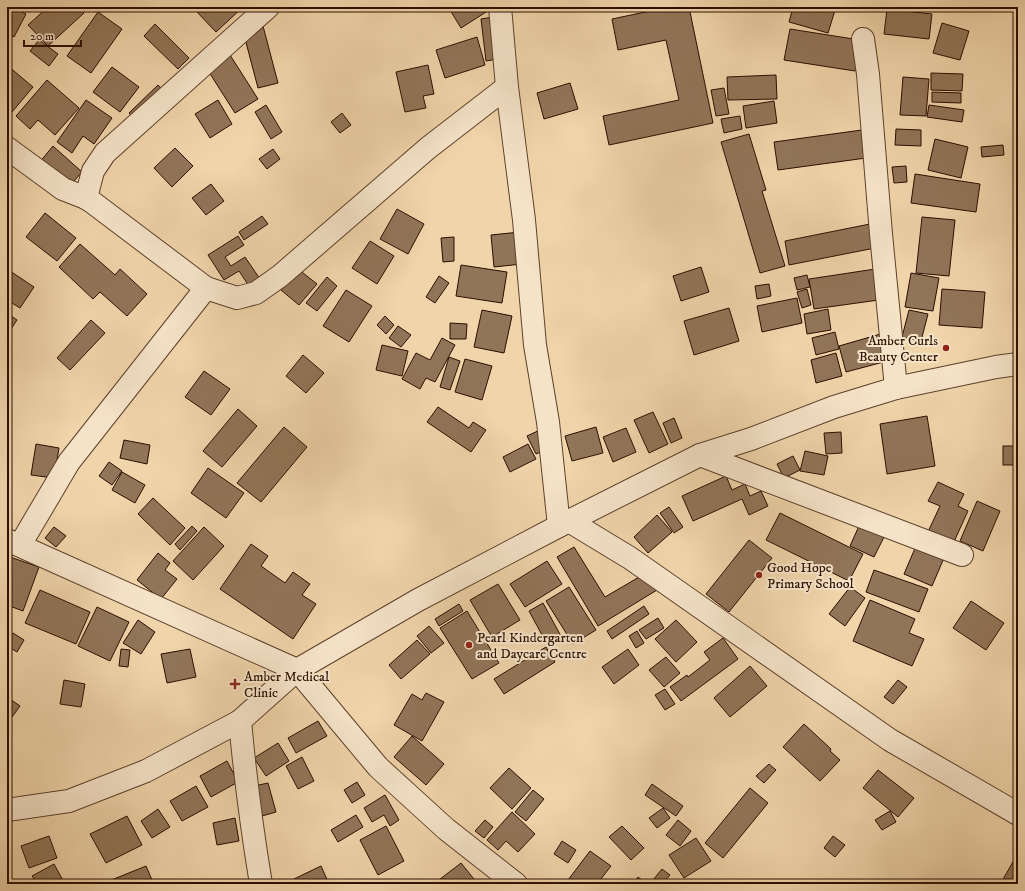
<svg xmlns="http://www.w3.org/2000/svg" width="1025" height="891" font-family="'IM FELL DW Pica',serif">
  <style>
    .building { fill: #917558; stroke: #2b0e00 }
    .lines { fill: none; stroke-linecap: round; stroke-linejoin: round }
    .minor-casing { stroke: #5c402a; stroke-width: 24 }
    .minor { stroke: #f5e3c8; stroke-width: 22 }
    .poi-dot { fill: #8f2418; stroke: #f5e3c8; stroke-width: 1.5 }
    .labels { text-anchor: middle; stroke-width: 4; stroke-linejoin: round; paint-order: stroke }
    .poi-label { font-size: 14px; fill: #2b0e00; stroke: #f5e3c8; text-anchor: start }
  </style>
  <rect width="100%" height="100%" fill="#f0d4aa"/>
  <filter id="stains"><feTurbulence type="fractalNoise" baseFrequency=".005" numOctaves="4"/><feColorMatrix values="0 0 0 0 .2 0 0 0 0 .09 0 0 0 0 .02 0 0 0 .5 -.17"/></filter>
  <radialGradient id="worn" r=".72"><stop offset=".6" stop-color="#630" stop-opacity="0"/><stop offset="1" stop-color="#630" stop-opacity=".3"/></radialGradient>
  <g class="building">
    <path d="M7 7H12L26 14 14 37 7 33Z"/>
    <path d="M15 7H32L30 12Z"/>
    <path d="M48 7H79L84 13 48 46 28 25Z"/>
    <path d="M201 7H243L216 32 196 11Z"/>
    <path d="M455 7H494L461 28 450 10Z"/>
    <path d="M669 7H689L713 123 609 145 603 116 679 100 666 40 618 50 612 19Z"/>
    <path d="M793 7H836L828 33 789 22Z"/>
    <path d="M887 9 932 14 929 39 884 34Z"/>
    <path d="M98 12 122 29 91 73 67 56Z"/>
    <path d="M499 16 504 58 486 61 481 19Z"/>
    <path d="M942 23 969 31 960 60 933 53Z"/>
    <path d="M155 24 189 58 178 69 144 36Z"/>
    <path d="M263 26 278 83 258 88 243 31Z"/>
    <path d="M790 29 860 40 855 71 784 60Z"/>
    <path d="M477 37 485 65 445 78 436 50Z"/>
    <path d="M39 40 58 54 49 66 30 51Z"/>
    <path d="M230 55 258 99 235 113 207 69Z"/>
    <path d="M428 65 434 94 423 96 426 108 405 112 396 72Z"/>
    <path d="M8 66 33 87 7 118V67Z"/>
    <path d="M112 67 139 87 120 112 93 92Z"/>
    <path d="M931 73 963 74 962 91 931 90Z"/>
    <path d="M776 75 777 99 728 100 727 77Z"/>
    <path d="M903 77 929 79 926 116 900 115Z"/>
    <path d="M47 80 79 108 55 135 38 120 30 129 16 116Z"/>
    <path d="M570 83 578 109 544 119 537 93Z"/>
    <path d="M158 85 165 93 136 121 129 113Z"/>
    <path d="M724 88 729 114 716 116 711 90Z"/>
    <path d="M932 92 961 93V103L932 102Z"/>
    <path d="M86 100 112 118 94 144 83 136 72 153 57 142Z"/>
    <path d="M218 100 232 124 210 138 195 114Z"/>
    <path d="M774 101 777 123 746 128 743 106Z"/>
    <path d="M266 105 282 132 271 139 255 112Z"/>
    <path d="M929 105 964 110 962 122 927 117Z"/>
    <path d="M342 113 351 125 340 133 331 122Z"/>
    <path d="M740 116 742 129 724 133 721 119Z"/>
    <path d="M896 129 921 130V146L895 145Z"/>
    <path d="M862 130 866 158 778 170 774 142Z"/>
    <path d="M749 134 766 190 762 191 785 266 760 273 721 142Z"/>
    <path d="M935 139 968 147 961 178 928 170Z"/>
    <path d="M1003 145 1004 155 982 157 981 147Z"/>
    <path d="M53 146 82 172 67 189 39 163Z"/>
    <path d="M175 148 193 166 172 187 154 168Z"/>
    <path d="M273 149 280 159 267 169 259 159Z"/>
    <path d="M906 166 907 182 894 183 892 167Z"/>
    <path d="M915 174 980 184 976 212 911 203Z"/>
    <path d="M211 184 224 201 206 215 192 198Z"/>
    <path d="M397 209 424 224 408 254 380 239Z"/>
    <path d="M45 213 76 238 57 261 26 237Z"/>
    <path d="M262 216 268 224 244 240 239 232Z"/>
    <path d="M922 217 955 220 949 276 916 273Z"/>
    <path d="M870 224 875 248 789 265 785 241Z"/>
    <path d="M520 232 522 264 494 267 491 235Z"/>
    <path d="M238 236 244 245 225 257 231 266 245 257 260 279 249 286 239 271 224 280 208 255Z"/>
    <path d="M454 237V261L443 262 441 238Z"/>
    <path d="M370 241 394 256 377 284 352 268Z"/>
    <path d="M80 244 115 275 120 269 147 294 127 316 100 292 93 299 59 267Z"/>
    <path d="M461 265 507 272 502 303 456 296Z"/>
    <path d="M701 267 709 292 681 301 673 276Z"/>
    <path d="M882 268 886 299 814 309 809 279Z"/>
    <path d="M7 269 34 287 20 308 7 300Z"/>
    <path d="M298 269 317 284 299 305 281 290Z"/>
    <path d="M911 273 939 278 933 311 905 307Z"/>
    <path d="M807 275 810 287 797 290 794 278Z"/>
    <path d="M439 276 449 283 435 303 426 297Z"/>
    <path d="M327 277 337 286 317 311 306 303Z"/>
    <path d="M769 284 771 296 757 299 755 286Z"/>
    <path d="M807 289 811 305 802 308 797 292Z"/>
    <path d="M942 289 985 292 982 328 939 325Z"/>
    <path d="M346 290 372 306 349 342 323 326Z"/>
    <path d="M797 298 802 323 762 332 757 306Z"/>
    <path d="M729 308 739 341 694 355 684 321Z"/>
    <path d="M828 309 831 330 807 334 804 314Z"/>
    <path d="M482 310 512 316 504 353 474 347Z"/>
    <path d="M909 310 928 314 921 341 902 337Z"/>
    <path d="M7 313 17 320 7 335Z"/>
    <path d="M385 316 394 325 386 334 377 325Z"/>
    <path d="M91 320 105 333 70 370 57 358Z"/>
    <path d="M450 323 467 324 466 339H450Z"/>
    <path d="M398 326 411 335 401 347 389 338Z"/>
    <path d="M835 332 839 349 816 355 812 338Z"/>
    <path d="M884 333 891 360 846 372 839 346Z"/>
    <path d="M442 338 455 345 435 382 426 378 420 389 402 379 416 353 430 360Z"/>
    <path d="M382 345 408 351 402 376 376 370Z"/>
    <path d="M836 353 842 376 816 383 811 360Z"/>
    <path d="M303 355 324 373 306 393 286 376Z"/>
    <path d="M449 357 460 361 450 390 440 387Z"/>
    <path d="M465 359 492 366 482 400 455 392Z"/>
    <path d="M204 371 230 389 211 415 185 397Z"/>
    <path d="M438 407 469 428 473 422 486 430 471 452 427 422Z"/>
    <path d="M238 409 257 426 222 467 203 451Z"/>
    <path d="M653 412 668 444 649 453 634 420Z"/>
    <path d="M927 416 935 466 887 474 880 424Z"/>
    <path d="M674 418 682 438 671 443 663 423Z"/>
    <path d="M284 427 307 447 261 502 237 483Z"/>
    <path d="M596 427 603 453 572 461 565 436Z"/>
    <path d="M626 428 636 452 613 462 603 437Z"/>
    <path d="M542 429 551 448 536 454 527 436Z"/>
    <path d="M841 432 842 453 826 454 824 433Z"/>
    <path d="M124 440 150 445 147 464 120 458Z"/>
    <path d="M36 444 59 448 54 478 31 475Z"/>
    <path d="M528 444 536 459 510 472 503 457Z"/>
    <rect x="1003" y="446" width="15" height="19"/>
    <path d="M805 451 828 456 824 475 800 471Z"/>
    <path d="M793 456 800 470 784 478 777 464Z"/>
    <path d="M109 462 122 471 112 485 99 476Z"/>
    <path d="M208 468 244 493 226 518 191 493Z"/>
    <path d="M122 472 145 485 135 503 112 490Z"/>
    <path d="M726 476 732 490 745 484 750 496 761 491 768 506 749 515 742 499 693 521 682 496Z"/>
    <path d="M938 482 964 494 958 506 968 511 952 546 927 534 940 506 928 501Z"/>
    <path d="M153 498 185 528 170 545 138 514Z"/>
    <path d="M977 501 1000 511 983 551 960 541Z"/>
    <path d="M669 507 683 527 674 533 660 513Z"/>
    <path d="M780 513 863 554 849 581 766 540Z"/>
    <path d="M657 515 672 532 648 553 634 537Z"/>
    <path d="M192 526 197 531 180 550 175 544Z"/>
    <path d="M859 526 884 537 874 557 850 546Z"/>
    <path d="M54 527 66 536 56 547 45 538Z"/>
    <path d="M204 527 224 546 193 580 173 561Z"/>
    <path d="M749 540 772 558 729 612 706 594Z"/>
    <path d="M251 544 268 556 261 566 285 583 293 572 310 584 302 595 316 604 293 639 220 589Z"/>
    <path d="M916 546 944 558 932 586 904 574Z"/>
    <path d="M574 547 605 597 646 573 657 590 598 626 557 557Z"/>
    <path d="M158 553 170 563 165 570 177 579 161 599 137 580Z"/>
    <path d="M7 556 39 567 23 611 7 605Z"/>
    <path d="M547 561 562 584 525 607 510 584Z"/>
    <path d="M874 570 928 589 919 612 866 592Z"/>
    <path d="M498 584 520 620 492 637 470 600Z"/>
    <path d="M569 587 596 630 573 644 546 601Z"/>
    <path d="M850 587 865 598 845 626 829 614Z"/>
    <path d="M40 590 90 612 76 644 25 623Z"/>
    <path d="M870 600 915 619 909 633 924 639 912 666 853 641Z"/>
    <path d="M971 601 1004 623 986 650 953 628Z"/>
    <path d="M543 603 562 638 548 646 529 611Z"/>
    <path d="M459 604 463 611 439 626 435 619Z"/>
    <path d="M644 606 649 614 612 639 607 631Z"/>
    <path d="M97 607 129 622 110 661 78 646Z"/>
    <path d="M467 611 499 663 472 679 440 628Z"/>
    <path d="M1015 617H1018V650Z"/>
    <path d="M658 618 664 628 646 639 639 630Z"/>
    <path d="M138 620 155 632 141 654 123 643Z"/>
    <path d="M676 620 697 642 676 662 655 639Z"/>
    <path d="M429 626 444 643 431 653 417 636Z"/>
    <path d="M637 631 644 643 636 648 629 636Z"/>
    <path d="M13 633 24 640 17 652 7 646V642Z"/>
    <path d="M723 638 738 659 681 701 670 687 687 675 688 677 710 660 704 652Z"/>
    <path d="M417 640 430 654 401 679 389 665Z"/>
    <path d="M546 647 555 662 504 694 494 679Z"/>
    <path d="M121 649 130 650 128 667 119 666Z"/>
    <path d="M190 649 196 677 167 683 161 654Z"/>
    <path d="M628 649 639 665 614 684 602 667Z"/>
    <path d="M666 657 680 673 664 687 649 670Z"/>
    <path d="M750 666 767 686 730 717 714 698Z"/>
    <path d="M64 680 85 684 81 707 60 704Z"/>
    <path d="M898 680 907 687 893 704 884 697Z"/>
    <path d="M665 689 675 704 665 710 655 695Z"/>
    <path d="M426 693 444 702 422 741 394 725 412 694 422 700Z"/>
    <path d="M7 697 20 706 7 724Z"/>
    <path d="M318 721 327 736 296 753 288 738Z"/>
    <path d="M804 724 831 749 830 751 840 760 820 781 783 747Z"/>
    <path d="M412 736 444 764 426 785 394 757Z"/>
    <path d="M278 743 289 761 266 776 254 758Z"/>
    <path d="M302 757 314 781 298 789 286 766Z"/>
    <path d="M227 761 238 782 211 797 200 776Z"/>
    <path d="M769 764 776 770 764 783 756 776Z"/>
    <path d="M509 768 531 788 512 809 490 788Z"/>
    <path d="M878 770 914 798 898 817 863 788Z"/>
    <path d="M357 782 365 795 352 803 344 790Z"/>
    <path d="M268 783 276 812 262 816 254 786Z"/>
    <path d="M652 784 683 806 676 816 645 795Z"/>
    <path d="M196 786 208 807 182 821 170 801Z"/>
    <path d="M750 788 768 803 723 858 705 843Z"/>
    <path d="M533 790 544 799 526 821 515 812Z"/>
    <path d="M385 795 399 820 390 826 384 815 372 822 364 808Z"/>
    <path d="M663 808 670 818 657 828 649 818Z"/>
    <path d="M158 809 170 827 152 838 141 821Z"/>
    <path d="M890 811 896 822 882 830 875 820Z"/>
    <path d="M512 812 535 834 518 852 506 841 498 850 487 840Z"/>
    <path d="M356 815 363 827 338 842 331 830Z"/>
    <path d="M127 816 142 845 106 863 90 834Z"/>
    <path d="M235 818 239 841 217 845 213 823Z"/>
    <path d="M485 820 493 827 484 838 475 831Z"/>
    <path d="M678 820 691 831 680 846 666 835Z"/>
    <path d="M386 826 404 861 378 875 360 840Z"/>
    <path d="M622 826 644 848 631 860 609 837Z"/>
    <path d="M49 836 57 858 29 868 21 846Z"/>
    <path d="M833 836 845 845 835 857 824 848Z"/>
    <path d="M696 838 711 861 684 878 669 855Z"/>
    <path d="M562 841 576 850 568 863 554 854Z"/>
    <path d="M590 851 611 866 597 884H565Z"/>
    <path d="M1014 860 1018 862V884H1006L1002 881Z"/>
    <path d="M461 863 478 884H436L435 883Z"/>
    <path d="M54 864 65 884H37L32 876Z"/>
    <path d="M146 866 152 880 143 884H110L109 881Z"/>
    <path d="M321 866 329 884H296L294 879Z"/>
    <path d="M662 869 670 875 662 884H657L653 880Z"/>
    <path d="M638 877 647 884H632Z"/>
  </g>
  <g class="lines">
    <defs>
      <g id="minor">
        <path d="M500 7 507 87 524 220 535 345 548 422 559 526"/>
        <path d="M863 39 868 74 881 234 896 388"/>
        <path d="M7 148 63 189 86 198"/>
        <path d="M206 288 92 202 86 198 93 171 105 153 268 7"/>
        <path d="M700 455 962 555"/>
        <path d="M569 521 630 558 890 740 1018 814"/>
        <path d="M7 540 297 670 378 767 446 829 516 884"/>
        <path d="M20 545 69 462 206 288 237 298 256 293 280 276 428 148 507 87"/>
        <path d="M240 721C245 775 252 830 261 884"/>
        <path d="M7 810 69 801 146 771 240 721 297 670 418 600 559 526 700 455 751 439 834 407 896 388 996 367 1018 364"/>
      </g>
    </defs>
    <use href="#minor" class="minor-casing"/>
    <use href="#minor" class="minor"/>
  </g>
  <g class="poi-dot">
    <circle cx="946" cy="348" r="4"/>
    <circle cx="759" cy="575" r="4"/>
    <circle cx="469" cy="645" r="4"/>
    <path d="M233 678h4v4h4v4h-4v4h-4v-4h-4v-4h4z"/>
  </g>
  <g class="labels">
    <g class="poi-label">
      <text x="938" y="345" text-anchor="end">Amber Curls<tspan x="938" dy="16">Beauty Center</tspan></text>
      <text x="767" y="572">Good Hope<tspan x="767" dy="16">Primary School</tspan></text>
      <text x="477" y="642">Pearl Kindergarten<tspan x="477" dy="16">and Daycare Centre</tspan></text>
      <text x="244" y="681">Amber Medical<tspan x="244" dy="16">Clinic</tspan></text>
    </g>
  </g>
  <rect width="1025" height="891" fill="none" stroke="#f0d4aa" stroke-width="24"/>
  <rect x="8" y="8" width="1009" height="875" fill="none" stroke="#2b0e00" stroke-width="2"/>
  <rect x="12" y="12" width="1001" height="867" fill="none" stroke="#2b0e00"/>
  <path d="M24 40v6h57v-6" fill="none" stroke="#2b0e00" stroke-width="2"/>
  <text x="30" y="40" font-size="12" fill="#2b0e00" stroke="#f5e3c8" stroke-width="3" paint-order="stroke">20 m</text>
  <rect width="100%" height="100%" filter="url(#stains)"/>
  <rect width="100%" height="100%" fill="url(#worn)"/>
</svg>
